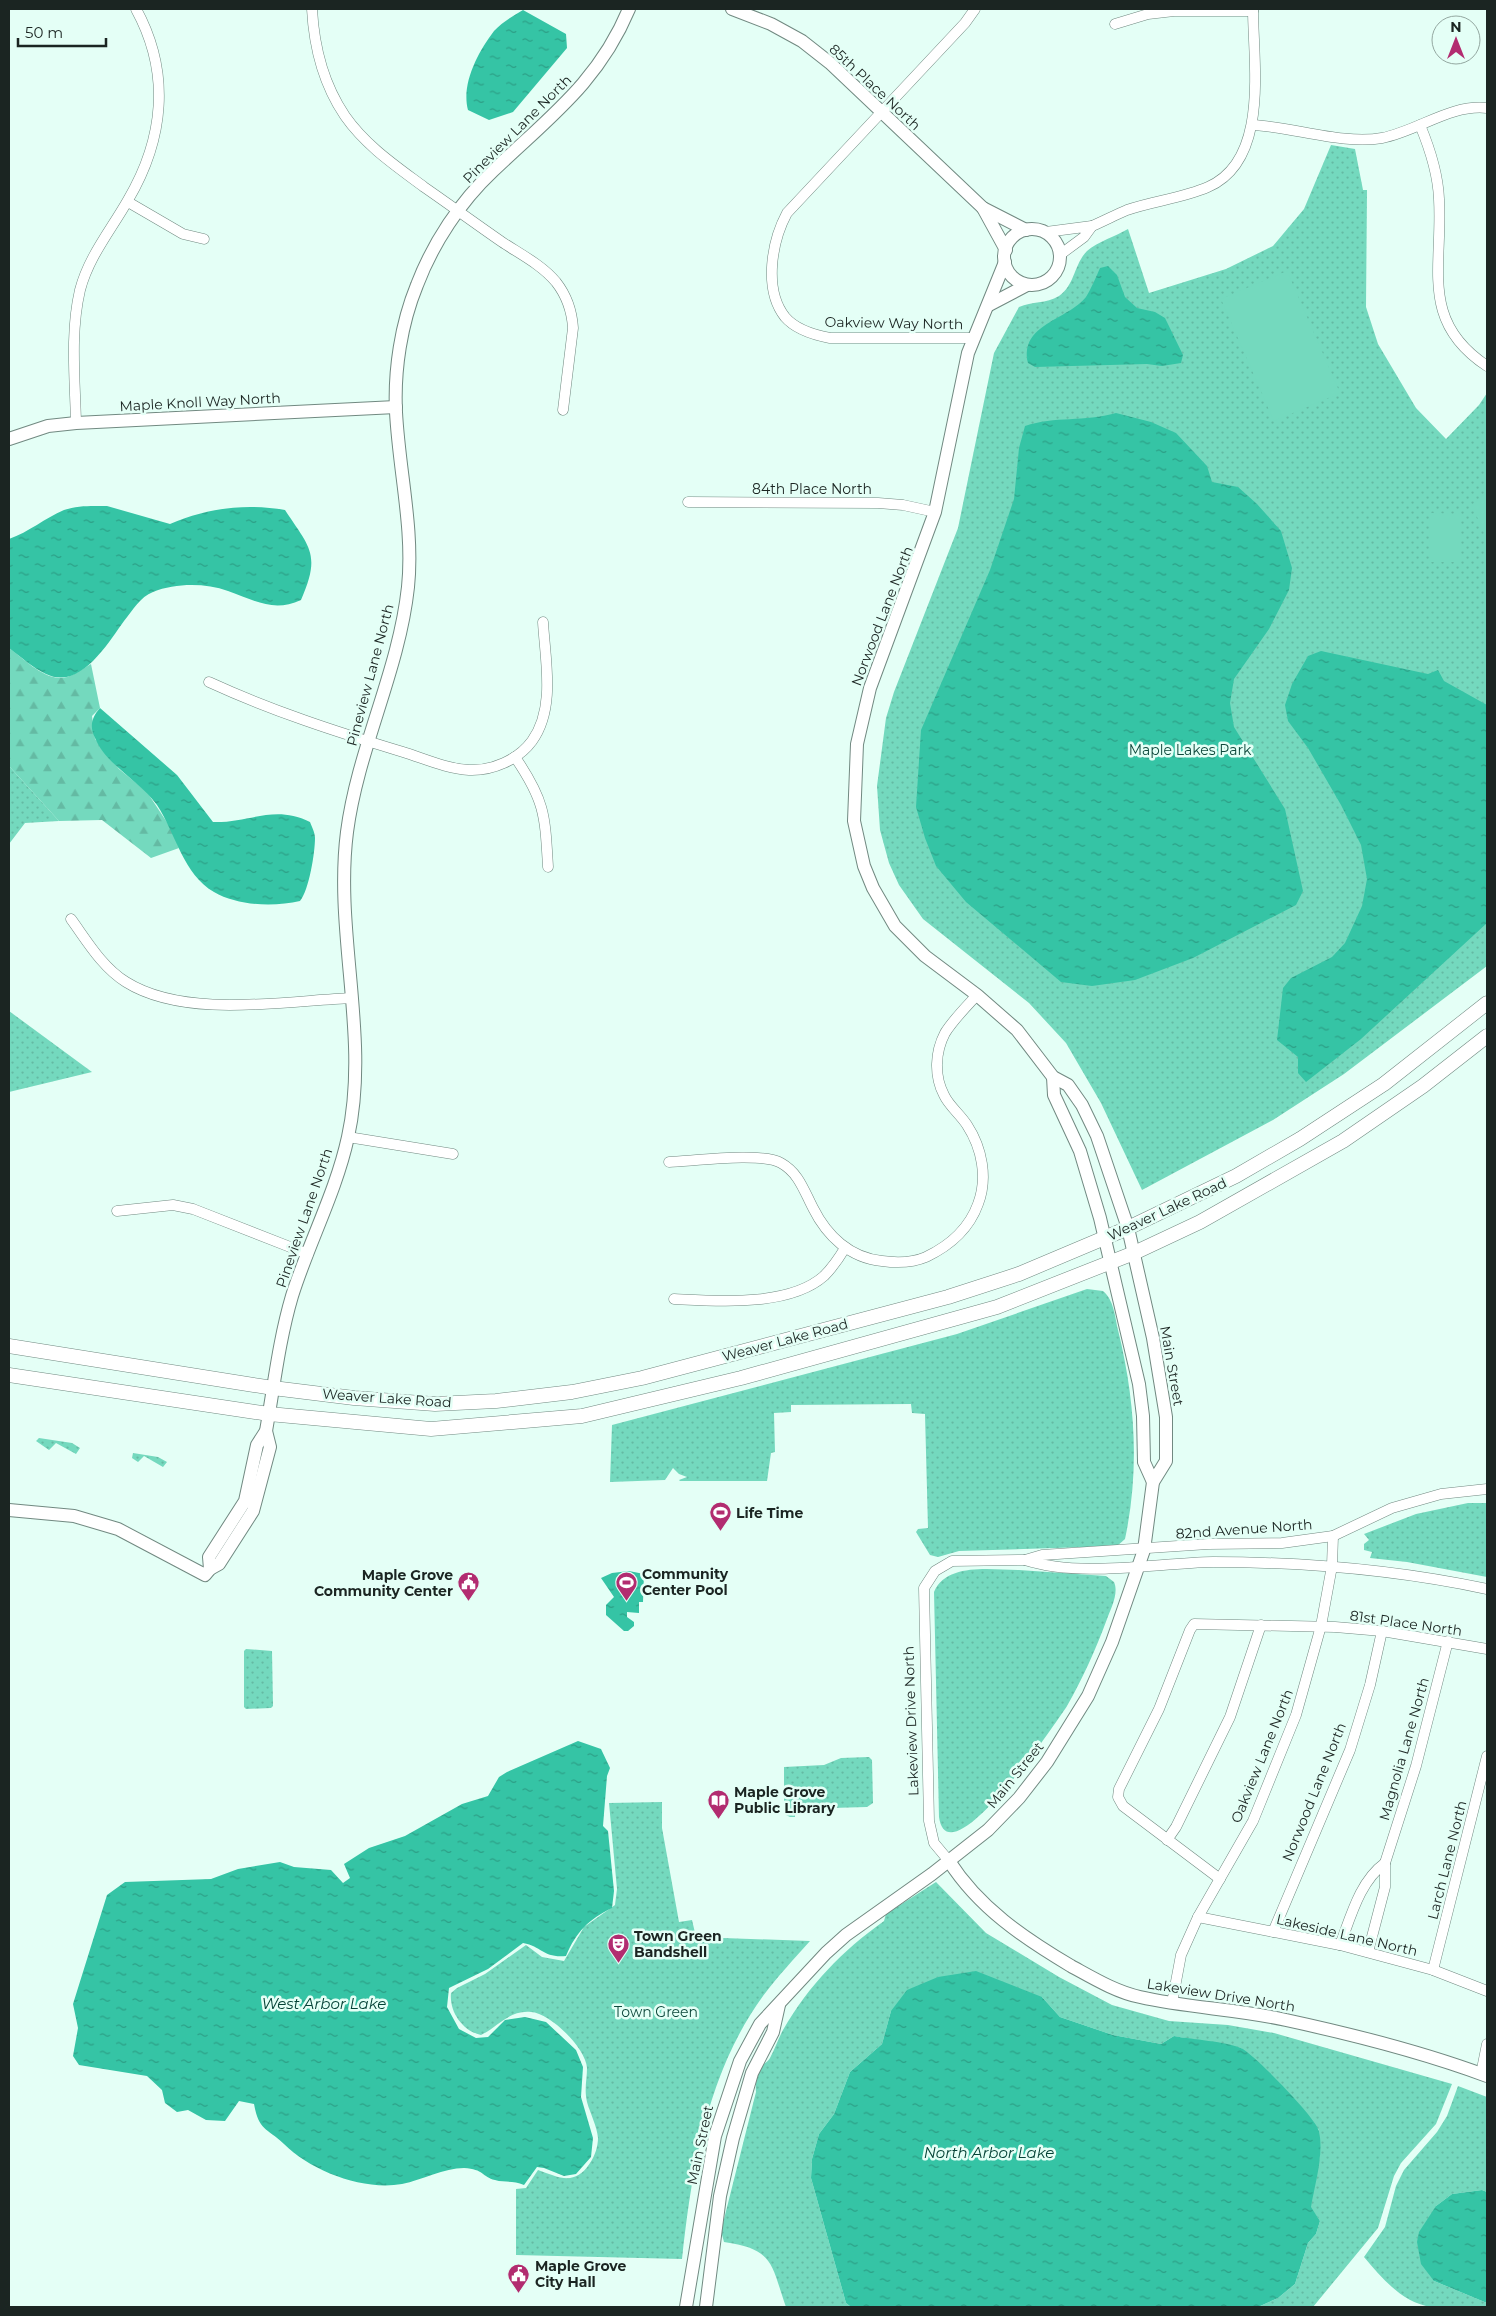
<svg xmlns="http://www.w3.org/2000/svg" width="1496" height="2316" font-family="Montserrat,sans-serif">
  <style>
    .green { fill: url(#green-dots) }
    .forest { fill: url(#forest-firs) }
    .pitch { fill: #74d9be }
    .water { fill: url(#water-ripples) }
    .lines { fill: none; stroke-linecap: round; stroke-linejoin: round }
    .minor-casing { stroke: #718981; stroke-width: 11 }
    .tertiary-casing { stroke: #718981; stroke-width: 14 }
    .secondary-casing { stroke: #718981; stroke-width: 15 }
    .minor { stroke: #fff; stroke-width: 10 }
    .tertiary { stroke: #fff; stroke-width: 12 }
    .secondary { stroke: #fff; stroke-width: 14 }
    .labels { text-anchor: middle; stroke-width: 5; stroke-linejoin: round; paint-order: stroke }
    .street-label { font-size: 14px; fill: #1b2522; stroke: #e4fff6 }
    .park-label { font-size: 14px; fill: #0e493c; stroke: #e4fff6 }
    .poi-label { font-size: 14px; font-weight: bold; fill: #1b2522; stroke: #e4fff6; text-anchor: start }
    .water-label { font-size: 15px; font-style: italic; fill: #054337; stroke: #e4fff6 }
  </style>
  <defs>
    <pattern id="green-dots" width="8" height="8" patternUnits="userSpaceOnUse" patternTransform="scale(1.25)"><rect width="8" height="8" fill="#74d9be"/><path d="M2 2h.1M6 6h.1" fill="none" stroke="#64baa3" stroke-width="1.8" stroke-linecap="round"/></pattern>
    <pattern id="forest-firs" width="22" height="20" patternUnits="userSpaceOnUse" patternTransform="scale(1.25)"><rect width="22" height="20" fill="#74d9be"/><path d="M5 1l3.5 6h-7zM16 11l3.5 6h-7z" fill="#64baa3"/></pattern>
    <pattern id="water-ripples" width="26" height="14" patternUnits="userSpaceOnUse" patternTransform="scale(1.25)"><rect width="26" height="14" fill="#35c4a5"/><path d="M2 4q2-2 4 0t4 0M15 11q2-2 4 0t4 0" fill="none" stroke="#2c9f86"/></pattern>
  </defs>
  <rect width="100%" height="100%" fill="#e4fff6"/>
  <g class="green">
    <path d="M1331 145 1355 149 1363 190H1367L1366 307 1378 344 1416 408 1446 439 1479 405 1487 393V966L1344 1074 1273 1120 1142 1190 1101 1103 1066 1043 1029 1003 923 919 899 885 889 863 880 830 877 786 886 718 894 692 958 528 994 353 1019 307C1032 301 1046 304 1059 296 1075 285 1074 264 1087 251 1097 242 1116 236 1128 229L1149 293 1226 269 1273 246 1304 209Z"/>
    <path d="M9 766 59 821 25 823 9 844Z"/>
    <path d="M9 1011 92 1072 9 1092Z"/>
    <path d="M1087 1289 1103 1291C1114 1300 1115 1317 1118 1330 1135 1399 1140 1469 1125 1539L1117 1546 959 1551 938 1557 930 1555 916 1532 918 1529 928 1528 925 1414 912 1413 911 1404 791 1405V1412L774 1413 775 1452 771 1453 767 1481H680L679 1480 687 1477 679 1474 673 1468 665 1480 610 1482 612 1425 957 1334Z"/>
    <path d="M39 1438 72 1443 80 1448 76 1454 56 1443 49 1450 36 1441Z"/>
    <path d="M133 1453 158 1457 167 1462 163 1467 144 1456 138 1462 132 1458Z"/>
    <path d="M1468 1503H1487V1577L1407 1562 1370 1558 1372 1552 1364 1550V1544L1369 1540 1364 1534 1416 1514Z"/>
    <path d="M1019 1570 1106 1576 1114 1582C1119 1593 1111 1608 1107 1619 1096 1649 1083 1678 1067 1706 1058 1720 948 1882 939 1817L934 1592C947 1562 992 1570 1019 1570Z"/>
    <path d="M246 1649 272 1651 273 1706 271 1708 246 1709 244 1707V1651Z"/>
    <path d="M869 1757 872 1760 873 1803 867 1807 795 1809V1817H790L784 1814V1767L824 1765 841 1758Z"/>
    <path d="M662 1802V1828L679 1922 692 1920 696 1937 810 1941C794 1959 777 1977 763 1996 707 2073 692 2168 682 2259L516 2255V2189L526 2188 538 2170C560 2178 575 2186 590 2163 595 2156 598 2146 598 2138 597 2126 590 2113 587 2102 584 2089 587 2080 587 2068 586 2048 550 2013 531 2012 509 2010 499 2026 481 2035 463 2031 449 2012 451 1993L457 1988 485 1974 526 1945 542 1957 564 1961 584 1927 615 1905 617 1889 609 1803Z"/>
    <path d="M936 1882 986 1933 1059 1977 1112 2005 1169 2021 1228 2025 1274 2033 1452 2084 1436 2124 1401 2163 1394 2176 1378 2228 1313 2307H1258L1278 2298 1295 2284 1308 2243 1316 2234 1320 2221 1310 2207 1320 2155 1319 2130 1241 2048 1174 2036 1161 2044 1113 2035 1060 2017 1042 1997 891 2011 882 2044 850 2072 834 2114 819 2134 812 2159 811 2178 846 2303 851 2307H786C771 2265 775 2249 724 2242L721 2231 756 2092C755 2084 757 2074 762 2066 764 2063 768 2062 770 2058 775 2049 778 2039 783 2030 809 1985 842 1951 884 1921L886 1914Z"/>
    <path d="M1458 2086 1487 2097V2192L1482 2190 1452 2194 1436 2206 1434 2281 1487 2303V2307C1469 2307 1450 2310 1432 2307 1402 2303 1382 2278 1364 2257L1385 2227 1396 2186 1404 2170 1437 2132 1447 2116Z"/>
  </g>
  <path class="forest" d="M9 648C23 658 41 677 59 678 70 679 82 669 91 664L100 708 92 716 95 739 119 769 147 792 172 830 179 848 151 858 102 820 59 821 9 766Z"/>
  <g class="pitch">
    <path d="M1287 271 1340 393 1274 421 1221 299Z"/>
    <path d="M1487 492V540L1472 505Z"/>
    <path d="M1430 513 1461 514V562H1429Z"/>
  </g>
  <g class="water">
    <path d="M523 10 566 34 567 48 513 112 489 120 468 110C461 84 478 52 494 31 502 22 513 16 523 10Z"/>
    <path d="M1108 266 1117 275 1125 297 1137 308 1155 312 1165 318 1183 355 1181 363 1162 366 1147 364 1035 367 1028 363C1019 324 1068 320 1086 297 1090 291 1097 275 1100 268Z"/>
    <path d="M1116 413 1151 422 1176 433 1207 466 1212 482 1238 487 1257 504 1281 531 1292 568 1289 590 1269 629 1234 679 1230 703 1234 727 1285 809 1303 891 1296 905 1193 958 1135 980 1092 986 1061 982 966 902 936 866 925 838 916 807 921 730 990 570 1014 499 1019 448 1025 426C1055 416 1084 422 1116 413Z"/>
    <path d="M107 506 170 524C207 508 246 503 285 510 310 548 321 554 301 600 273 613 254 600 228 591 205 583 176 583 153 592 140 597 133 610 124 621 108 643 80 691 46 674 33 668 21 657 9 648V539C29 532 45 518 64 510 78 505 93 506 107 506Z"/>
    <path d="M1321 651 1428 674 1438 670 1444 681 1487 705V923L1361 1039 1306 1082 1298 1073V1057L1277 1040 1283 988 1291 978 1332 957 1345 943 1362 906 1367 879 1361 845 1341 805 1308 748 1288 721 1285 705 1292 684 1308 656Z"/>
    <path d="M100 708 177 775 213 822C250 823 274 804 310 822 312 827 315 833 315 838 315 853 309 890 300 901 274 907 238 906 214 892 183 874 176 834 157 805 140 781 106 765 95 738 89 726 92 717 100 708Z"/>
    <path d="M629 1571 644 1574 643 1602H639V1613L627 1612V1617L634 1622V1626L628 1631H624L606 1615V1605L614 1597 601 1578 612 1573Z"/>
    <path d="M578 1741 601 1749 610 1768 607 1776 603 1826 608 1831 614 1891 612 1908C589 1919 576 1932 566 1956 543 1958 543 1947 523 1943L488 1969 449 1988 447 2007 459 2029 476 2038 488 2037 505 2020 525 2017 546 2022 576 2050 583 2067 581 2097 593 2138 591 2157 576 2174 564 2176 544 2168 537 2167 524 2185C514 2180 505 2183 495 2180 482 2177 484 2169 464 2168 444 2168 422 2180 402 2184 363 2191 311 2171 284 2144 266 2127 259 2131 254 2104L239 2101 225 2121 206 2120 188 2110 177 2112 165 2103 162 2090 147 2076 79 2065 73 2056 78 2028 73 2004 107 1895 125 1882 211 1879 238 1869 280 1862 294 1867 331 1870 343 1883 350 1878 344 1864 369 1848 405 1836 462 1804 488 1796 499 1777 507 1772Z"/>
    <path d="M976 1971 1042 1997 1060 2017 1113 2035 1161 2044 1174 2036C1190 2039 1228 2042 1241 2048 1254 2054 1317 2119 1319 2131 1324 2155 1315 2183 1311 2207L1320 2221 1316 2234 1308 2243 1295 2284 1278 2298 1258 2307H851L846 2303 811 2178 812 2159 819 2134 834 2114 850 2072 882 2044 891 2011 907 1990 938 1977Z"/>
    <path d="M1482 2190 1487 2192V2303L1434 2281 1421 2264 1417 2242 1419 2232 1436 2206 1452 2194Z"/>
  </g>
  <g class="lines">
    <defs>
      <g id="minor">
        <path d="M312 9C314 47 324 85 345 116 366 146 396 166 424 187 450 205 476 224 502 242 520 254 542 265 556 282 567 296 572 312 573 328L563 410"/>
        <path d="M1115 24 1148 14 1174 11H1253"/>
        <path d="M1253 125C1294 127 1343 145 1382 138 1418 131 1450 104 1487 108"/>
        <path d="M1420 125C1430 149 1438 173 1439 199 1443 267 1419 321 1487 366"/>
        <path d="M128 202 183 234 204 239"/>
        <path d="M1092 226C1104 221 1115 215 1127 210 1153 201 1183 198 1208 187 1270 160 1253 63 1253 9"/>
        <path d="M1046 232 1092 226 1084 237 1061 254"/>
        <path d="M974 338H830C814 335 796 330 785 317 763 289 772 241 787 213L965 23 975 9"/>
        <path d="M76 423C75 379 70 333 80 290 89 256 111 230 128 200 164 139 171 73 136 9"/>
        <path d="M688 502 878 503 903 505 935 512"/>
        <path d="M209 682C272 711 337 732 403 752 423 758 447 769 469 770 492 771 518 760 532 741 556 708 545 659 543 622"/>
        <path d="M515 757C545 801 545 815 548 867"/>
        <path d="M71 919C87 941 102 967 126 982 185 1019 285 1001 351 998"/>
        <path d="M348 1137 453 1154"/>
        <path d="M669 1162C694 1161 762 1152 781 1163 799 1173 804 1191 813 1208 827 1236 850 1258 882 1261 897 1263 912 1263 926 1257 949 1246 969 1229 978 1204 988 1178 982 1148 967 1125 960 1114 949 1106 944 1095 934 1076 935 1052 945 1033 953 1020 966 1007 977 995"/>
        <path d="M117 1211 173 1205 193 1209 308 1254"/>
        <path d="M674 1299C717 1301 789 1307 824 1276 832 1268 839 1258 845 1248"/>
        <path d="M1487 1489 1441 1494 1392 1508 1333 1536 1282 1543 1208 1544 1042 1555 1025 1560C1081 1578 1155 1563 1213 1562 1306 1562 1397 1570 1487 1589"/>
        <path d="M1167 1840 1176 1827 1230 1717 1261 1625"/>
        <path d="M949 1861 934 1843 929 1821 924 1588 935 1571 952 1561 1025 1560"/>
        <path d="M1385 1863 1416 1766 1448 1641"/>
        <path d="M1220 1879 1123 1806 1118 1797 1119 1789 1159 1709 1190 1630 1194 1624 1335 1627 1382 1631 1487 1649"/>
        <path d="M1198 1917 1340 1945 1433 1970 1487 1991"/>
        <path d="M1273 1932 1350 1750 1370 1685 1382 1631"/>
        <path d="M1340 1945C1351 1916 1360 1881 1385 1863V1887L1368 1952"/>
        <path d="M1433 1970 1487 1756"/>
        <path d="M1172 2003 1181 1955 1198 1917 1253 1821 1296 1715 1321 1626 1332 1566 1333 1536"/>
        <path d="M1481 2074 1487 2044"/>
      </g>
      <g id="tertiary">
        <path d="M732 9 771 24 802 41 830 63 983 208 1026 230"/>
        <path d="M983 208 1006 250"/>
        <circle cx="1032" cy="257" r="28"/>
        <path d="M989 305 1027 285"/>
        <path d="M9 439 48 426 76 423 396 407"/>
        <path d="M1053 1077 1054 1095 1080 1151 1100 1218 1139 1384 1143 1416 1144 1462 1153 1482"/>
        <path d="M9 1510 74 1516 118 1529 205 1575 210 1569 219 1564 253 1511 270 1447 266 1431"/>
        <path d="M210 1569 209 1557 245 1501 257 1445 266 1431C274 1386 279 1340 292 1296 309 1242 336 1192 348 1137 370 1037 334 933 347 832 358 748 399 671 408 587 414 529 399 471 396 412 394 370 401 324 417 285 433 243 460 202 493 171 548 118 598 83 629 9"/>
        <path d="M949 1861C979 1908 1024 1938 1071 1966 1093 1978 1116 1992 1140 1997 1188 2008 1238 2009 1286 2020 1351 2034 1425 2053 1487 2076"/>
        <path d="M686 2307 715 2136 740 2061 760 2024 826 1953 846 1935 932 1874 988 1830 1019 1798 1047 1762 1088 1696 1112 1642 1144 1550 1153 1482 1166 1461V1417L1153 1338 1128 1228 1097 1136 1082 1105 1068 1085 1053 1077 1017 1030 977 995 925 956 895 926 873 888 864 866 854 821 857 744 870 688 935 512 968 353 1005 262"/>
        <path d="M706 2307 720 2196 733 2138 752 2073 773 2032 779 2005"/>
      </g>
      <g id="secondary">
        <path d="M9 1346 273 1388 354 1398 435 1404 496 1401 572 1392 642 1378 948 1297 1019 1274 1128 1228 1236 1176 1300 1139 1384 1084 1487 1003"/>
        <path d="M9 1375 269 1414 431 1429 582 1416 741 1378 997 1307 1134 1253 1200 1222 1343 1141 1423 1086 1487 1036"/>
      </g>
    </defs>
    <use href="#minor" class="minor-casing"/>
    <use href="#tertiary" class="tertiary-casing"/>
    <use href="#secondary" class="secondary-casing"/>
    <use href="#minor" class="minor"/>
    <use href="#tertiary" class="tertiary"/>
    <use href="#secondary" class="secondary"/>
  </g>
  <defs>
    <symbol id="stadium-pin" viewBox="-11 -11 22 30"><path d="M0 17L-7.5 6A9.5 9.5 0 1 1 7.5 6Z" fill="#b22c70" stroke="#e4fff6"/><path d="M0-5a6.5 5 0 1 0 0 10a6.5 5 0 1 0 0-10ZM-3.5-1.8h7v3.6h-7Z" fill="#fff"/></symbol>
    <symbol id="civic-pin" viewBox="-11 -11 22 30"><path d="M0 17L-7.5 6A9.5 9.5 0 1 1 7.5 6Z" fill="#b22c70" stroke="#e4fff6"/><path d="M-.6-6.5H3V-4.5H.6V-3L4-1V1h2V6H-6V1h2V-1L-.6-3ZM-1.2 2.5V6h2.4V2.5Z" fill="#fff"/></symbol>
    <symbol id="library-pin" viewBox="-11 -11 22 30"><path d="M0 17L-7.5 6A9.5 9.5 0 1 1 7.5 6Z" fill="#b22c70" stroke="#e4fff6"/><path d="M-6-4Q-3-5.5-.7-3.5V5Q-3 3-6 4ZM6-4Q3-5.5 .7-3.5V5Q3 3 6 4Z" fill="#fff"/></symbol>
    <symbol id="theatre-pin" viewBox="-11 -11 22 30"><path d="M0 17L-7.5 6A9.5 9.5 0 1 1 7.5 6Z" fill="#b22c70" stroke="#e4fff6"/><path d="M-5-5.5Q0-4 5-5.5V0Q5 5 0 6Q-5 5-5 0ZM-3.3-2.5H-1v1.5H-3.3ZM1-2.5H3.3v1.5H1ZM-2.8 1Q0 5.5 2.8 1Z" fill="#fff"/></symbol>
  </defs>
  <g fill-rule="evenodd">
    <use href="#stadium-pin" x="708" y="1500" width="25" height="34"/>
    <use href="#stadium-pin" x="614" y="1570" width="25" height="34"/>
    <use href="#civic-pin" x="456" y="1570" width="25" height="34"/>
    <use href="#library-pin" x="706" y="1788" width="25" height="34"/>
    <use href="#theatre-pin" x="606" y="1932" width="25" height="34"/>
    <use href="#civic-pin" x="506" y="2262" width="25" height="34"/>
  </g>
  <g class="labels">
    <g class="street-label">
      <text transform="translate(875 87) rotate(43)" y="5">85th Place North</text>
      <text transform="translate(517 129) rotate(-45)" y="5">Pineview Lane North</text>
      <text transform="translate(894 323) rotate(1)" y="5">Oakview Way North</text>
      <text transform="translate(200 402) rotate(-3)" y="5">Maple Knoll Way North</text>
      <text x="812" y="494">84th Place North</text>
      <text transform="translate(882 616) rotate(-69)" y="5">Norwood Lane North</text>
      <text transform="translate(370 675) rotate(-75)" y="5">Pineview Lane North</text>
      <text transform="translate(1167 1209) rotate(-25)" y="5">Weaver Lake Road</text>
      <text transform="translate(304 1218) rotate(-71)" y="5">Pineview Lane North</text>
      <text transform="translate(785 1340) rotate(-15)" y="5">Weaver Lake Road</text>
      <text transform="translate(1172 1366) rotate(80)" y="5">Main Street</text>
      <text transform="translate(387 1398) rotate(4)" y="5">Weaver Lake Road</text>
      <text transform="translate(1244 1529) rotate(-4)" y="5">82nd Avenue North</text>
      <text transform="translate(1406 1623) rotate(8)" y="5">81st Place North</text>
      <text transform="translate(911 1721) rotate(-92)" y="5">Lakeview Drive North</text>
      <text transform="translate(1404 1749) rotate(-74)" y="5">Magnolia Lane North</text>
      <text transform="translate(1262 1756) rotate(-68)" y="5">Oakview Lane North</text>
      <text transform="translate(1015 1775) rotate(-51)" y="5">Main Street</text>
      <text transform="translate(1314 1792) rotate(-68)" y="5">Norwood Lane North</text>
      <text transform="translate(1447 1860) rotate(-76)" y="5">Larch Lane North</text>
      <text transform="translate(1347 1935) rotate(13)" y="5">Lakeside Lane North</text>
      <text transform="translate(1221 1995) rotate(9)" y="5">Lakeview Drive North</text>
      <text transform="translate(700 2145) rotate(-78)" y="5">Main Street</text>
    </g>
    <g class="park-label">
      <text x="1190" y="755">Maple Lakes Park</text>
      <text x="656" y="2017">Town Green</text>
    </g>
    <g class="poi-label">
      <text x="736" y="1518">Life Time</text>
      <text x="642" y="1579">Community<tspan x="642" dy="16">Center Pool</tspan></text>
      <text x="453" y="1580" text-anchor="end">Maple Grove<tspan x="453" dy="16">Community Center</tspan></text>
      <text x="734" y="1797">Maple Grove<tspan x="734" dy="16">Public Library</tspan></text>
      <text x="634" y="1941">Town Green<tspan x="634" dy="16">Bandshell</tspan></text>
      <text x="535" y="2271">Maple Grove<tspan x="535" dy="16">City Hall</tspan></text>
    </g>
    <g class="water-label">
      <text x="324" y="2009">West Arbor Lake</text>
      <text x="989" y="2158">North Arbor Lake</text>
    </g>
  </g>
  <rect width="1496" height="2316" fill="none" stroke="#1b2522" stroke-width="20"/>
  <g transform="translate(1456 40)"><circle r="24" fill="#e4fff6" stroke="#94a8a1"/>
  <path d="M0-4L9 19L0 12L-9 19Z" fill="#b22c70"/>
  <text y="-8" font-size="14" font-weight="bold" text-anchor="middle" fill="#1b2522">N</text>
  </g>
  <path d="M18 38v8h88v-8" fill="none" stroke="#1b2522" stroke-width="2.5"/>
  <text x="25" y="38" font-size="15" fill="#1b2522" stroke="#e4fff6" stroke-width="4" paint-order="stroke">50 m</text>
</svg>
